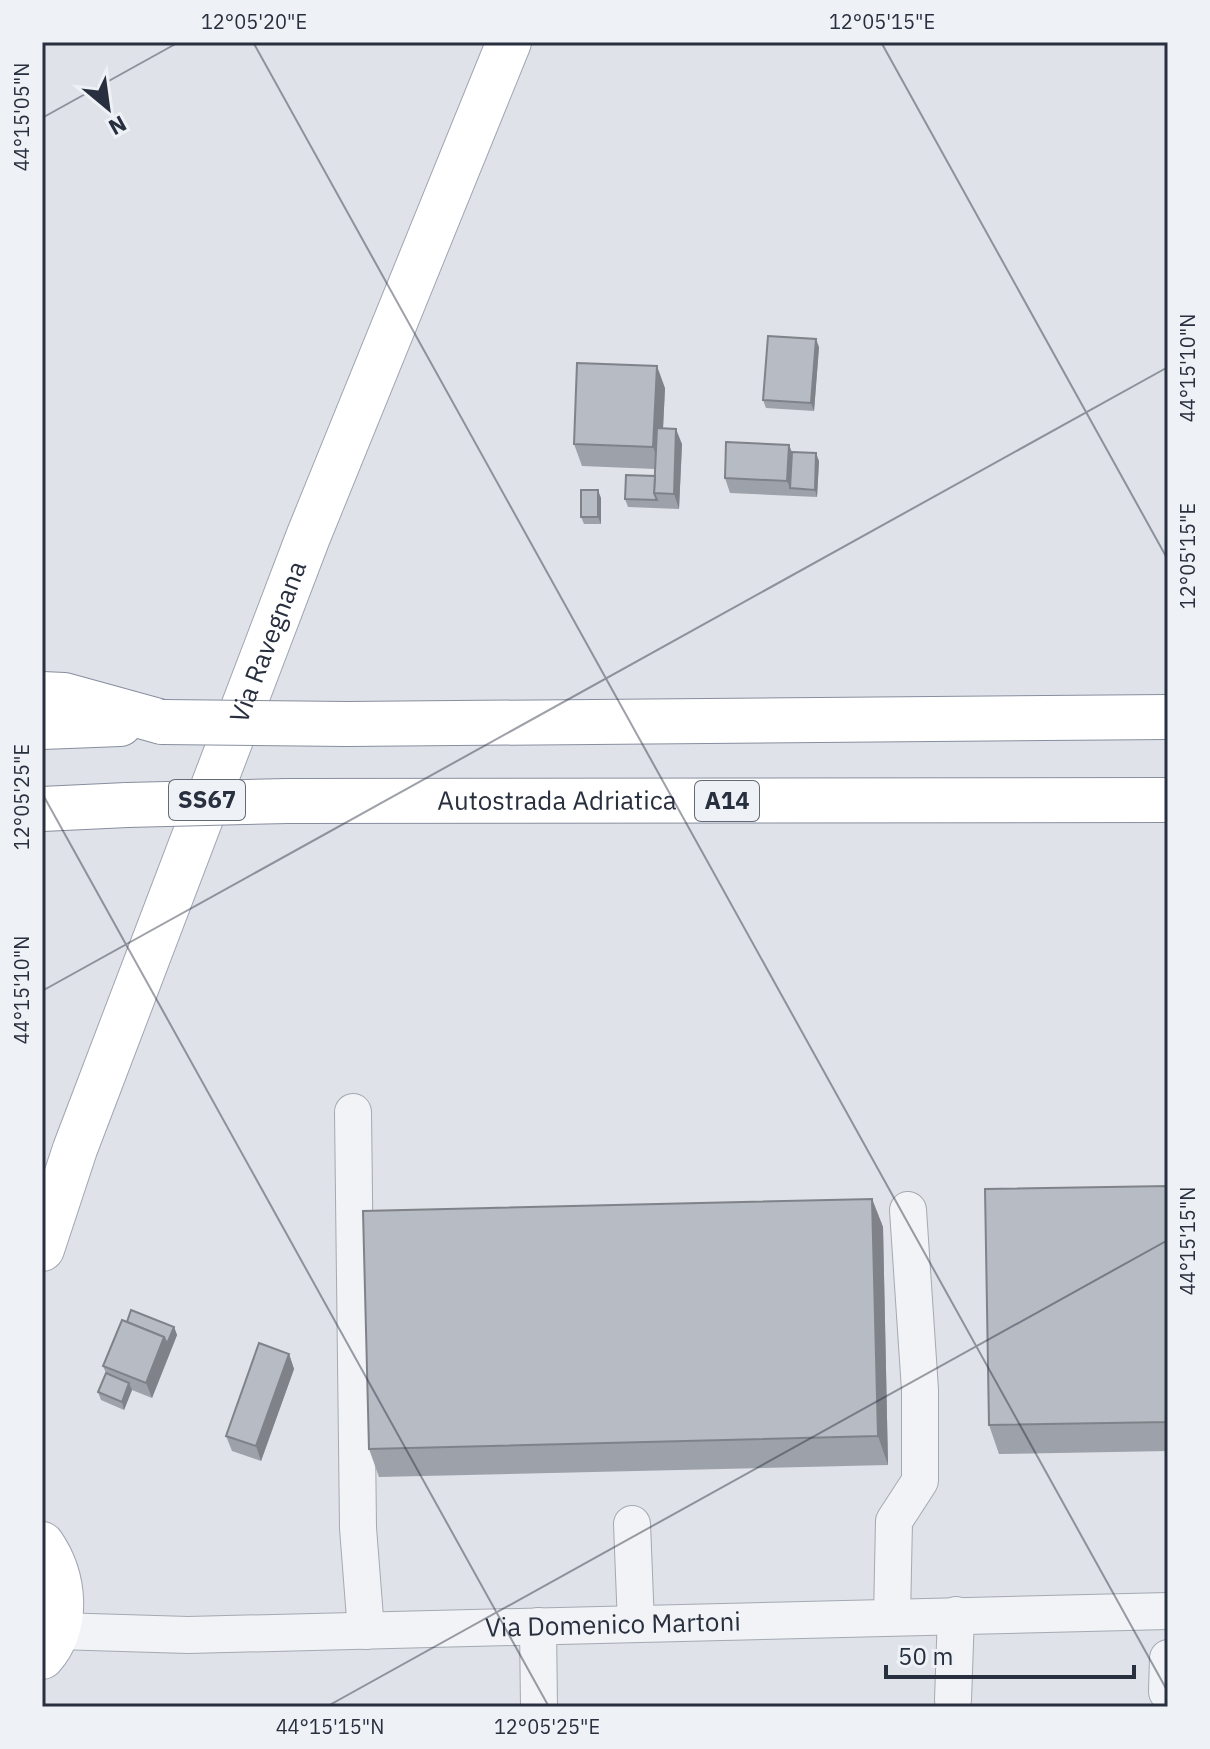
<svg xmlns="http://www.w3.org/2000/svg" width="1210" height="1749" font-family="'IBM Plex Sans',sans-serif">
  <style>
    .lines { fill: none; stroke-linecap: round; stroke-linejoin: round }
    .minor-casing { stroke: #a4a9b2; stroke-width: 38 }
    .major-casing { stroke: #9fa5b3; stroke-width: 46 }
    .highway-casing { stroke: #878e9e; stroke-width: 46 }
    .minor { stroke: #f1f3f6; stroke-width: 36 }
    .major { stroke: #fff; stroke-width: 44 }
    .highway { stroke: #fff; stroke-width: 44 }
    .highway-bridge-casing { stroke: #878e9e; stroke-width: 46; stroke-linecap: butt }
    .highway-bridge { stroke: #fff; stroke-width: 44 }
    .wall { fill: #9da1a9 }
    .shaded-wall { fill: #7f8389 }
    .building { fill: #b6bbc4; stroke: #7f8389; stroke-width: 2 }
    .ticks { fill: none; stroke: #282f3e; stroke-width: 2; stroke-opacity: 0.45 }
    .labels { text-anchor: middle; stroke-width: 8; stroke-linejoin: round; paint-order: stroke }
    .shield { fill: #eef1f5; stroke: #636975; stroke-width: 2 }
    .shield-label { font-size: 24px; font-weight: bold; fill: #282f3e }
    .street-label { font-size: 26px; fill: #282f3e; stroke: #eef1f5 }
    .neatline { fill: none; stroke: #282f3e; stroke-width: 3 }
    .ticks-label { font-size: 20px; text-anchor: middle; fill: #282f3e }
  </style>
  <rect width="100%" height="100%" fill="#dfe2e8"/>
  <g class="lines">
    <defs>
      <g id="minor">
        <path d="M353 1112 358 1528 366 1631"/>
        <path d="M632 1524 636 1624"/>
        <path d="M892 1617 894 1521 920 1481V1390L908 1210"/>
        <path d="M538 1626 539 1707"/>
        <path id="s1" d="M57 1631 188 1635 1168 1611"/>
        <path d="M1167 1692 1168 1658"/>
        <path d="M953 1700 956 1615"/>
      </g>
      <g id="major">
        <path id="s2" d="M42 1249 75 1149 308 537 509 42"/>
        <path d="M42 1544C65 1577 70 1625 42 1657"/>
      </g>
      <g id="highway">
        <path d="M42 694 64 695 162 722"/>
        <path d="M347 724 1168 717"/>
        <path d="M42 727 120 724"/>
        <path id="s3" d="M287 801 1168 800"/>
        <path d="M42 809 127 805"/>
      </g>
    </defs>
    <use href="#minor" class="minor-casing"/>
    <use href="#major" class="major-casing"/>
    <use href="#highway" class="highway-casing"/>
    <use href="#minor" class="minor"/>
    <use href="#major" class="major"/>
    <use href="#highway" class="highway"/>
    <defs>
      <g id="highway-bridge">
        <path d="M162 722 347 724"/>
        <path d="M127 805 287 801"/>
      </g>
    </defs>
    <use href="#highway-bridge" class="highway-bridge-casing"/>
    <use href="#highway-bridge" class="highway-bridge"/>
  </g>
  <g class="wall">
    <path d="M819 347 814 411 766 408 763 400Z"/>
    <path d="M665 388 663 428 682 444 679 509 628 507 625 499 655 476V469L582 466 574 444Z"/>
    <path d="M789 445 792 452 819 461 817 497 730 493 725 478Z"/>
    <path d="M601 498V524H584L581 517Z"/>
    <path d="M1168 1186V1451L999 1454 989 1425Z"/>
    <path d="M872 1199 883 1227 888 1465 379 1477 369 1449Z"/>
    <path d="M127 1322 174 1327 177 1335 152 1398 132 1390 124 1410 101 1400 98 1392 106 1373 103 1366Z"/>
    <path d="M289 1354 294 1369 261 1461 232 1451 226 1436Z"/>
  </g>
  <g class="shaded-wall">
    <path d="M816 339 819 347 814 411 811 403Z"/>
    <path d="M657 366 665 388 661 469 653 447Z"/>
    <path d="M676 429 682 444 679 509 674 494Z"/>
    <path d="M789 445 794 460 790 488 787 481Z"/>
    <path d="M816 453 819 461 817 497 815 490Z"/>
    <path d="M598 490 601 498V524L598 517Z"/>
    <path d="M872 1199 883 1227 888 1465 878 1436Z"/>
    <path d="M174 1327 177 1335 152 1398 146 1383 164 1337Z"/>
    <path d="M289 1354 294 1369 261 1461 256 1446Z"/>
    <path d="M129 1383 132 1390 124 1410 122 1402Z"/>
  </g>
  <g class="building">
    <path d="M768 336 816 339 811 403 763 400Z"/>
    <path d="M577 363 657 366 653 447 574 444Z"/>
    <path d="M657 428 676 429 674 494 654 493Z"/>
    <path d="M726 442 789 445 787 481 725 478Z"/>
    <path d="M792 452 816 453 815 490 790 488Z"/>
    <path d="M626 475 655 476 654 493 657 500 625 499Z"/>
    <rect x="581" y="490" width="17" height="27"/>
    <path d="M1168 1186V1422L989 1425 985 1189Z"/>
    <path d="M872 1199 878 1436 369 1449 363 1211Z"/>
    <path d="M131 1310 174 1327 167 1344 164 1337 127 1322Z"/>
    <path d="M122 1320 164 1337 146 1383 103 1366Z"/>
    <path d="M259 1343 289 1354 256 1446 226 1436Z"/>
    <path d="M106 1373 129 1383 122 1402 98 1392Z"/>
  </g>
  <path class="ticks" d="M253 42 1168 1692M881 42 1168 560M42 118 179 42M42 793 549 1707M42 991 1168 367M326 1707 1168 1240"/>
  <g class="labels">
    <g class="shield">
      <rect x="169" y="780" width="76" height="40" rx="6"/>
      <rect x="695" y="781" width="64" height="40" rx="6"/>
    </g>
    <g class="shield-label">
      <text x="207" y="808">SS67</text>
      <text x="727" y="809">A14</text>
    </g>
    <g class="street-label">
      <text dy="9" stroke="none"><textPath href="#s2" startOffset="648">Via Ravegnana</textPath></text>
      <text dy="9" stroke="none"><textPath href="#s3" startOffset="270">Autostrada Adriatica</textPath></text>
      <text dy="9" stroke="none"><textPath href="#s1" startOffset="556">Via Domenico Martoni</textPath></text>
    </g>
  </g>
  <rect width="1210" height="1749" fill="none" stroke="#eef1f5" stroke-width="88"/>
  <g transform="translate(108 108) rotate(151)" stroke="#eef1f5" stroke-width="6" paint-order="stroke">
  <path d="M0-6L14 30L0 20L-14 30Z" fill="#282f3e"/>
  <text y="-12" font-size="22" font-weight="bold" text-anchor="middle" fill="#282f3e">N</text>
  </g>
  <path d="M886 1665v12h248v-12" fill="none" stroke="#282f3e" stroke-width="4"/>
  <text x="898" y="1665" font-size="24" fill="#282f3e" stroke="#eef1f5" stroke-width="6" paint-order="stroke">50 m</text>
  <rect x="44" y="44" width="1122" height="1661" class="neatline"/>
  <g class="ticks-label">
    <text x="254" y="29">12°05'20"E</text>
    <text x="882" y="29">12°05'15"E</text>
    <text transform="translate(22 117) rotate(-90)" y="7">44°15'05"N</text>
    <text transform="translate(1188 368) rotate(-90)" y="7">44°15'10"N</text>
    <text transform="translate(1188 556) rotate(-90)" y="7">12°05'15"E</text>
    <text transform="translate(22 797) rotate(-90)" y="7">12°05'25"E</text>
    <text transform="translate(22 990) rotate(-90)" y="7">44°15'10"N</text>
    <text transform="translate(1188 1241) rotate(-90)" y="7">44°15'15"N</text>
    <text x="330" y="1734">44°15'15"N</text>
    <text x="547" y="1734">12°05'25"E</text>
  </g>
</svg>
